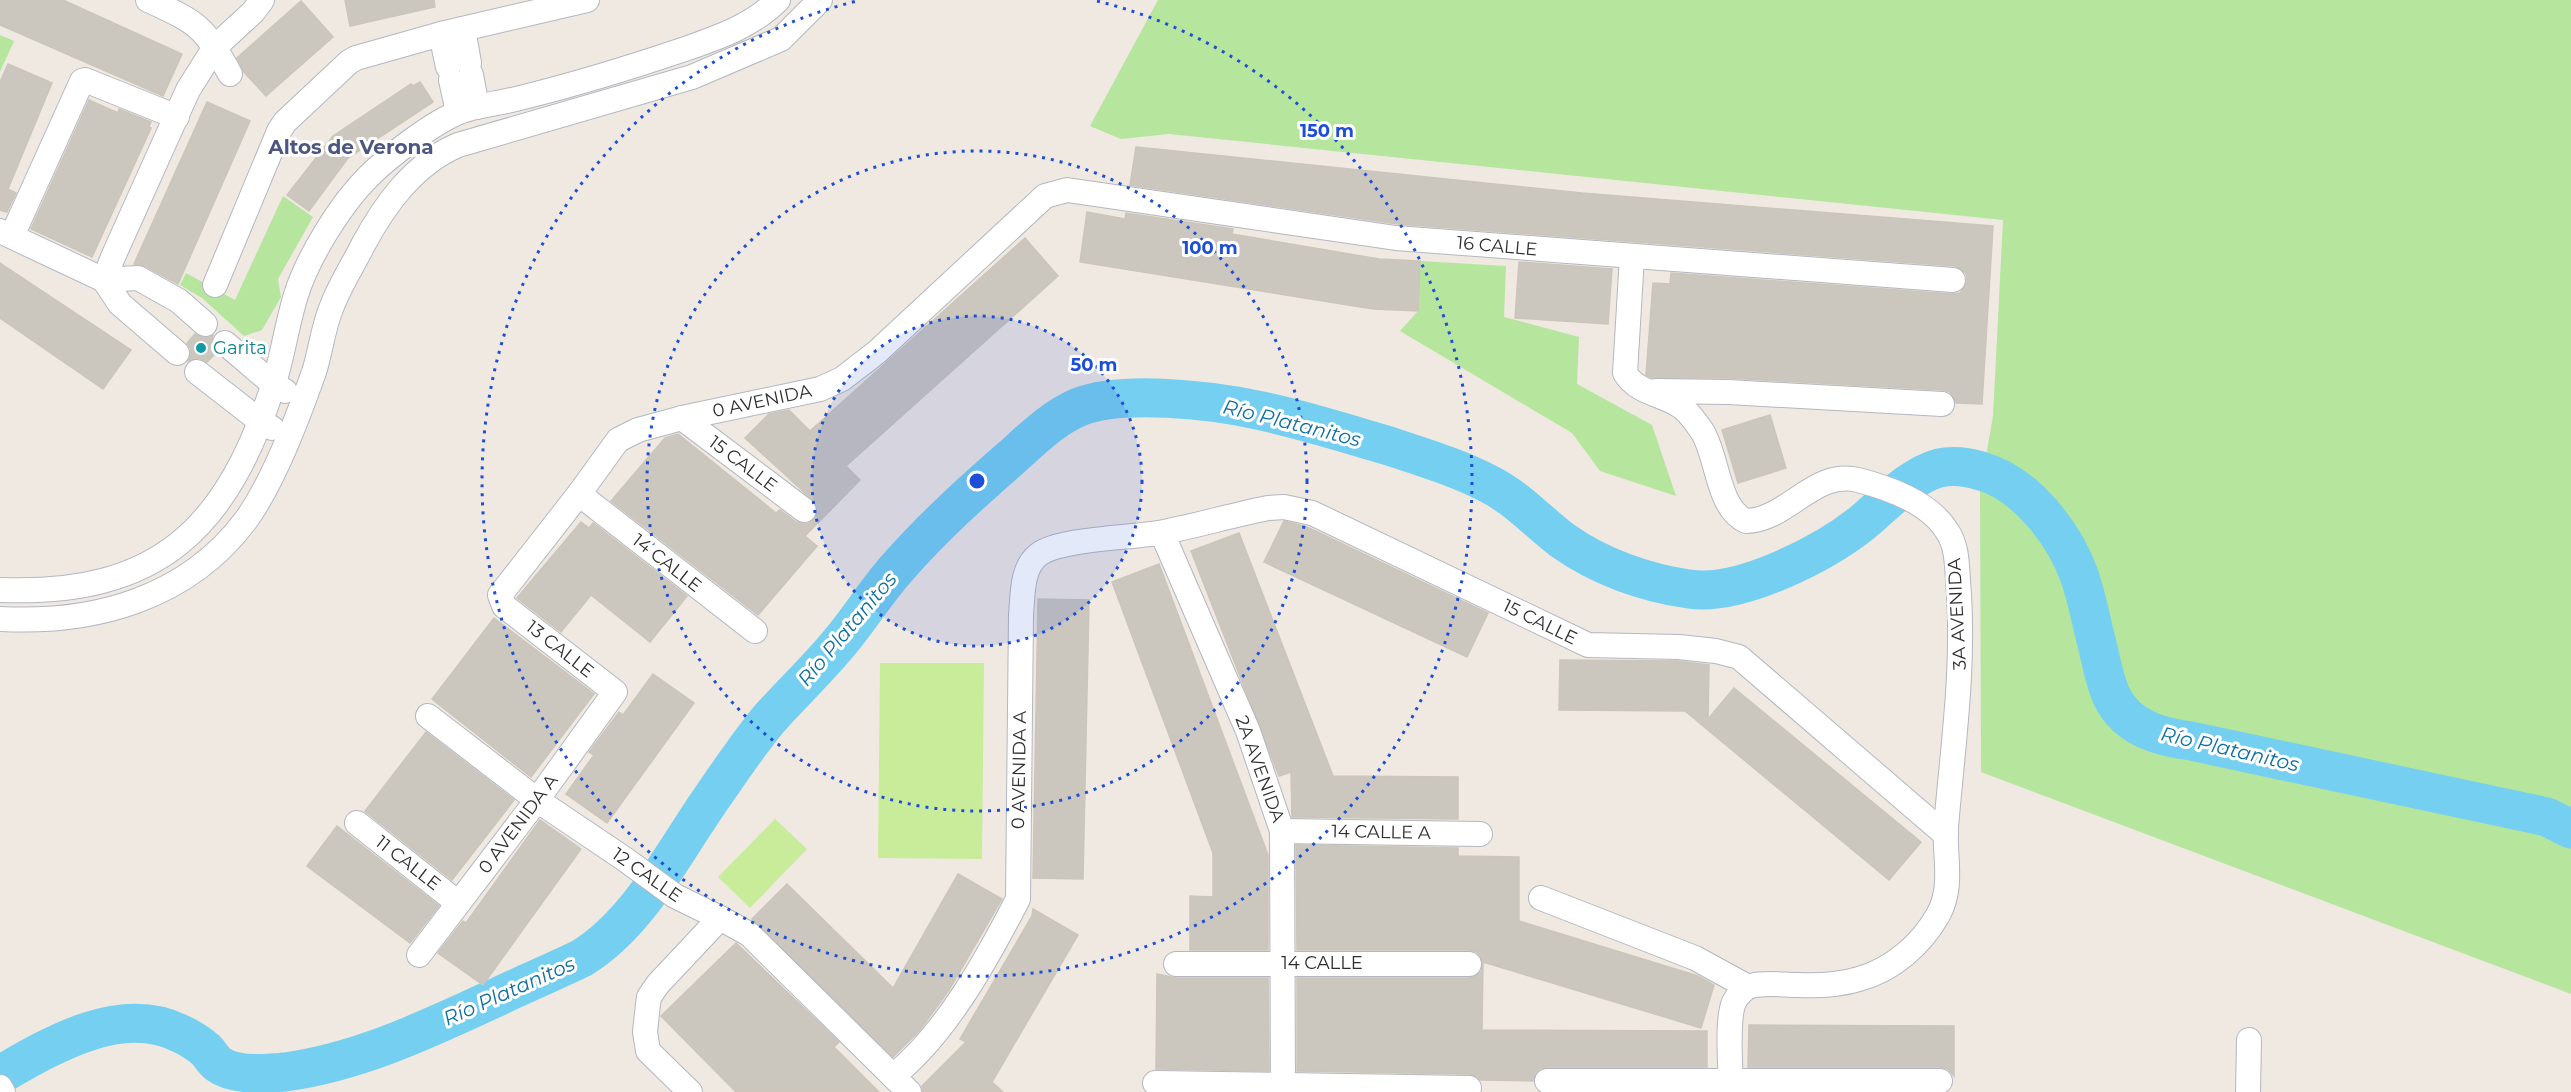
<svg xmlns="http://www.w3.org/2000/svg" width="2571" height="1092" font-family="Montserrat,sans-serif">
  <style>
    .green { fill: #b6e59e }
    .pitch { fill: #c9ec9a }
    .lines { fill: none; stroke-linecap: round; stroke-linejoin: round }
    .river { stroke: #75cff0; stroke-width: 39 }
    .building { fill: #cbc7bf; stroke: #cbc5ba; stroke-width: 1.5 }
    .minor-casing { stroke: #b4b7c1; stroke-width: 26 }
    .minor { stroke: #fff; stroke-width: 24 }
    .ring { fill: none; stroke: #1d4ed8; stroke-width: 3; stroke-dasharray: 3 6 }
    .culture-dot { fill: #0f9aa8; stroke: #fff; stroke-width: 2 }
    .labels { text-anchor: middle; stroke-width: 6; stroke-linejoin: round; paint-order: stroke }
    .street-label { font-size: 18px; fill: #2e2e2e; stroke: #fff }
    .culture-label { font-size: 18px; fill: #0d838f; stroke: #fff; text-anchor: start }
    .neighbourhood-label { font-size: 20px; font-weight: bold; fill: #4d5680; stroke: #fff }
    .water-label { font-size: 20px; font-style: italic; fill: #0d6fa3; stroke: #fff }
    .centre { fill: #1d4ed8; stroke: #fff; stroke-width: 3 }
    .ring-label { font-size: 18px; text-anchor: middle; font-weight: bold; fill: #1d4ed8; stroke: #fff; stroke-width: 6; stroke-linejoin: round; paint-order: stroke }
  </style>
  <rect width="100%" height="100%" fill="#efe9e1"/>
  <g class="green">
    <path d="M1158 0H2571V994L1981 772 1980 490 1993 416 2003 220 1169 134 1121 139 1090 126Z"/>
    <path d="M0 35 14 41 0 72Z"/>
    <path d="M283 196 313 217 278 279 281 297 262 330 244 336 202 298 180 285 186 273 235 300Z"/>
    <path d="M1420 261 1506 266 1504 317 1579 337 1577 384 1652 425 1676 496 1600 471 1572 433 1400 331 1418 311Z"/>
  </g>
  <g class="pitch">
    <path d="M880 663H984L982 859 878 858Z"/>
    <path d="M775 819 807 849 750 908 718 877Z"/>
  </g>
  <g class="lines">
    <path class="river" d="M0 1075C50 1046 120 1004 179 1033 188 1037 199 1044 206 1050 210 1054 213 1060 218 1064 234 1076 266 1074 285 1072 359 1062 428 1029 495 998 524 984 553 972 582 958 640 922 674 851 713 796 731 770 749 743 769 719 792 693 818 669 840 642 861 617 877 590 898 567 933 527 972 492 1012 457 1032 439 1053 418 1079 407 1122 390 1211 400 1257 410 1301 419 1345 433 1389 446 1422 457 1456 467 1487 483 1516 497 1537 521 1562 540 1598 566 1645 583 1689 589 1739 597 1823 554 1862 523 1885 504 1910 476 1939 468 1952 465 1968 467 1981 471 2025 483 2064 533 2079 575 2086 594 2090 616 2095 636 2100 654 2104 681 2112 697 2127 728 2160 737 2191 741L2547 817 2571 829"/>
  </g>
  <g class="building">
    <path d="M0 0H63L182 54 163 96 0 25Z"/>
    <path d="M345 0H434L435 7 350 26Z"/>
    <path d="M301 1 333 37 266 96 244 72 237 58Z"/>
    <path d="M8 64 52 83 8 189 16 193 7 212 0 210V82Z"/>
    <path d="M420 82 433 102 348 158 309 211 287 195 333 136 411 84 413 86Z"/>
    <path d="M89 100 118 113 119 109 151 122 149 127 151 128 92 257 31 229Z"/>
    <path d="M207 102 250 121 178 284 145 266 134 264Z"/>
    <path d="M1136 147 1582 193 1993 226 1982 404 1956 403 1950 392 1943 390 1728 378H1652L1646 375 1653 283 1670 284 1671 273 1952 294 1960 293 1967 282 1966 273 1955 266 1398 224 1130 185Z"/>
    <path d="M1087 212 1125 219 1126 213 1233 229 1232 234 1379 259 1420 261 1418 311 1373 309 1080 262Z"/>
    <path d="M1025 238 1058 276 846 466 860 480 805 536 817 546 758 615 611 501 665 438 678 434 776 513 780 510 796 522 803 524 810 523 818 512 817 504 745 438 769 414 789 410 810 431Z"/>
    <path d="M1519 262 1612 269 1608 324 1515 318Z"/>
    <path d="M0 263 131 350 103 389 0 318Z"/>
    <path d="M195 334 203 338 213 335 211 347 215 354 207 362 198 358 188 361 191 349 187 343Z"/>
    <path d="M1770 415 1786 468 1738 483 1722 430Z"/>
    <path d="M1284 521 1307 527 1488 613 1467 657 1264 562Z"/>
    <path d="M581 522 589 528 593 523 687 596 650 642 591 595 561 632 517 598Z"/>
    <path d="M1239 533 1333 776 1458 777V819L1292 817 1291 772 1279 776 1191 551Z"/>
    <path d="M1159 564 1268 855V950H1190V896L1213 897V853L1112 582Z"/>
    <path d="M1038 599 1089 600 1083 879 1033 878Z"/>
    <path d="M494 618 594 694 531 777 432 699Z"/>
    <path d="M1560 660 1678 661 1709 665 1708 719 1734 688 1921 842 1889 880 1685 711 1559 710Z"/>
    <path d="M653 674 694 703 607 823 566 794 594 755 589 752 619 712 623 715Z"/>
    <path d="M426 732 514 800 452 880 365 811Z"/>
    <path d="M540 820 581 849 483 985 438 953 463 921 466 923Z"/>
    <path d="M337 826 439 906 410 943 307 866Z"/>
    <path d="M1296 845 1458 848V856L1519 857V921L1698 976 1714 985 1701 1028 1483 962 1482 1030 1707 1031V1067H1547L1539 1069 1533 1081 1481 1080 1469 1074 1297 1071V978H1469L1481 972 1483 963 1477 952 1469 950H1297Z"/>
    <path d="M958 874 1002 899 949 990 920 1030 893 1057 752 919 787 884 893 988Z"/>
    <path d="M1033 909 1078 935 992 1082 1003 1092H923L922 1086 966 1042 960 1039 1032 916Z"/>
    <path d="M736 943 839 1042 834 1047 879 1092H736L661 1016Z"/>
    <path d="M1157 974 1176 978H1268L1269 1071 1156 1069Z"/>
    <path d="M1749 1025 1954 1026V1076L1948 1069 1940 1067H1748Z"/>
  </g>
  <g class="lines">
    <defs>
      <g id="minor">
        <path d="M148 0C198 23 203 25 230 74"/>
        <path d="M463 29 469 63"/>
        <path d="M441 34 448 67"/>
        <path d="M471 75 477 107"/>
        <path d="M451 80 458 112"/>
        <path d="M0 231 104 280 138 278 179 301 205 324"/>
        <path d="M12 236 82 81 85 80 177 117"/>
        <path d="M1632 257 1625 373C1638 395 1667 394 1684 409 1691 415 1697 424 1702 431 1718 456 1717 508 1746 521 1788 520 1814 469 1858 480 1889 488 1930 503 1947 531 1957 545 1957 565 1958 581 1965 665 1953 744 1946 827 1944 857 1954 886 1938 915 1921 945 1892 970 1859 979 1839 985 1818 986 1798 985 1783 985 1766 982 1751 986 1744 988 1737 996 1734 1002 1726 1021 1731 1070 1731 1092"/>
        <path d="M104 280 113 257 188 90 215 47 253 12 262 0"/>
        <path d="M104 280 120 304 177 353"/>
        <path d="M215 285 279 131 285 122 349 62 356 58 441 34 587 0"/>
        <path d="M225 343 273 384 285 391"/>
        <path d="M197 372 260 421 272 428"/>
        <path d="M1656 391 1728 392 1942 404"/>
        <path d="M682 418 804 510"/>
        <path d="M579 494 755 631"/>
        <path d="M1162 533 1248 731 1282 831 1283 1092"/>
        <path d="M0 590C160 596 227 528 274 383 283 354 287 324 296 295 308 257 340 205 368 177 389 156 431 124 459 112 477 105 497 104 516 99 573 85 629 68 685 49 719 37 752 26 778 0"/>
        <path d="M0 619C94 624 187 599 246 520 274 481 298 417 314 372 321 350 323 327 332 306 340 285 353 265 363 245 385 204 414 164 458 145L692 77 781 39 820 0"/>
        <path d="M428 716 537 800 626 860 675 896 720 918 749 934 909 1092"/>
        <path d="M357 823 458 903"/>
        <path d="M1282 831 1480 834"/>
        <path d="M1541 898 1695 958 1748 987"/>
        <path d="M419 955 537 800 615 692 504 606 500 595 579 494 618 440 638 430 682 418 820 389 842 379 877 352 1045 196 1067 190 1396 238 1953 280"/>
        <path d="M1176 964H1469"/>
        <path d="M893 1076C946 1034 987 959 1018 899L1021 615C1023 595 1021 569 1038 555 1059 538 1135 538 1164 532 1199 525 1233 515 1268 508L1284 507 1312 513 1588 645 1679 647 1716 651 1739 657 1946 835"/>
        <path d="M1547 1081H1940"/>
        <path d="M1155 1083 1469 1088"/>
        <path d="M0 1087 3 1092"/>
        <path d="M690 1092 648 1051 645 1032 648 1004 649 997 658 984 720 918"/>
        <path d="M2248 1092 2249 1040"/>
      </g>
    </defs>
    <use href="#minor" class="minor-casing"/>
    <use href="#minor" class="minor"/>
  </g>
  <circle cx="977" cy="481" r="165" fill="#1d4ed8" fill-opacity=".12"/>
  <g class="ring">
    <circle cx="977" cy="481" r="165"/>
    <circle cx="977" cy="481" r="330"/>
    <path d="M1097 1A495 495 0 1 1 857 1"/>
  </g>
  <circle class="culture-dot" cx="201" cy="348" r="6"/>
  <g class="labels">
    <g class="street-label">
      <text transform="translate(1497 246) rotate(5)" y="6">16 CALLE</text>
      <text transform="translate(762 401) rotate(-12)" y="6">0 AVENIDA</text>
      <text transform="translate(743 464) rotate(37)" y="6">15 CALLE</text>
      <text transform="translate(667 563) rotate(38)" y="6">14 CALLE</text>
      <text transform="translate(1957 614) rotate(-93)" y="6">3A AVENIDA</text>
      <text transform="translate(1540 622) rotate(26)" y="6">15 CALLE</text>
      <text transform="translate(560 649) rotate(38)" y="6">13 CALLE</text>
      <text transform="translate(1260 769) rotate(70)" y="6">2A AVENIDA</text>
      <text transform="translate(1019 770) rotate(-89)" y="6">0 AVENIDA A</text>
      <text transform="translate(518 824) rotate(-53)" y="6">0 AVENIDA A</text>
      <text transform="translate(1381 832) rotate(1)" y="6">14 CALLE A</text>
      <text transform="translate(408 863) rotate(38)" y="6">11 CALLE</text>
      <text transform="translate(647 875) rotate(35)" y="6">12 CALLE</text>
      <text x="1322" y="969">14 CALLE</text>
    </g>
    <g class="culture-label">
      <text x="213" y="354">Garita</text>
    </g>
    <g class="neighbourhood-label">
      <text x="351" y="154">Altos de Verona</text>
    </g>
    <g class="water-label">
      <text transform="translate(1292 423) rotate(14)" y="7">Río Platanitos</text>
      <text transform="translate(847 629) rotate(-50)" y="7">Río Platanitos</text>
      <text transform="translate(2230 749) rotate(13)" y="7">Río Platanitos</text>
      <text transform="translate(509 991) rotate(-24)" y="7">Río Platanitos</text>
    </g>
  </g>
  <circle cx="977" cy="481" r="9" class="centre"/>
  <g class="ring-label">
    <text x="1327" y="137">150 m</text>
    <text x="1210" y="254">100 m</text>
    <text x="1094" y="371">50 m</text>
  </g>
</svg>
